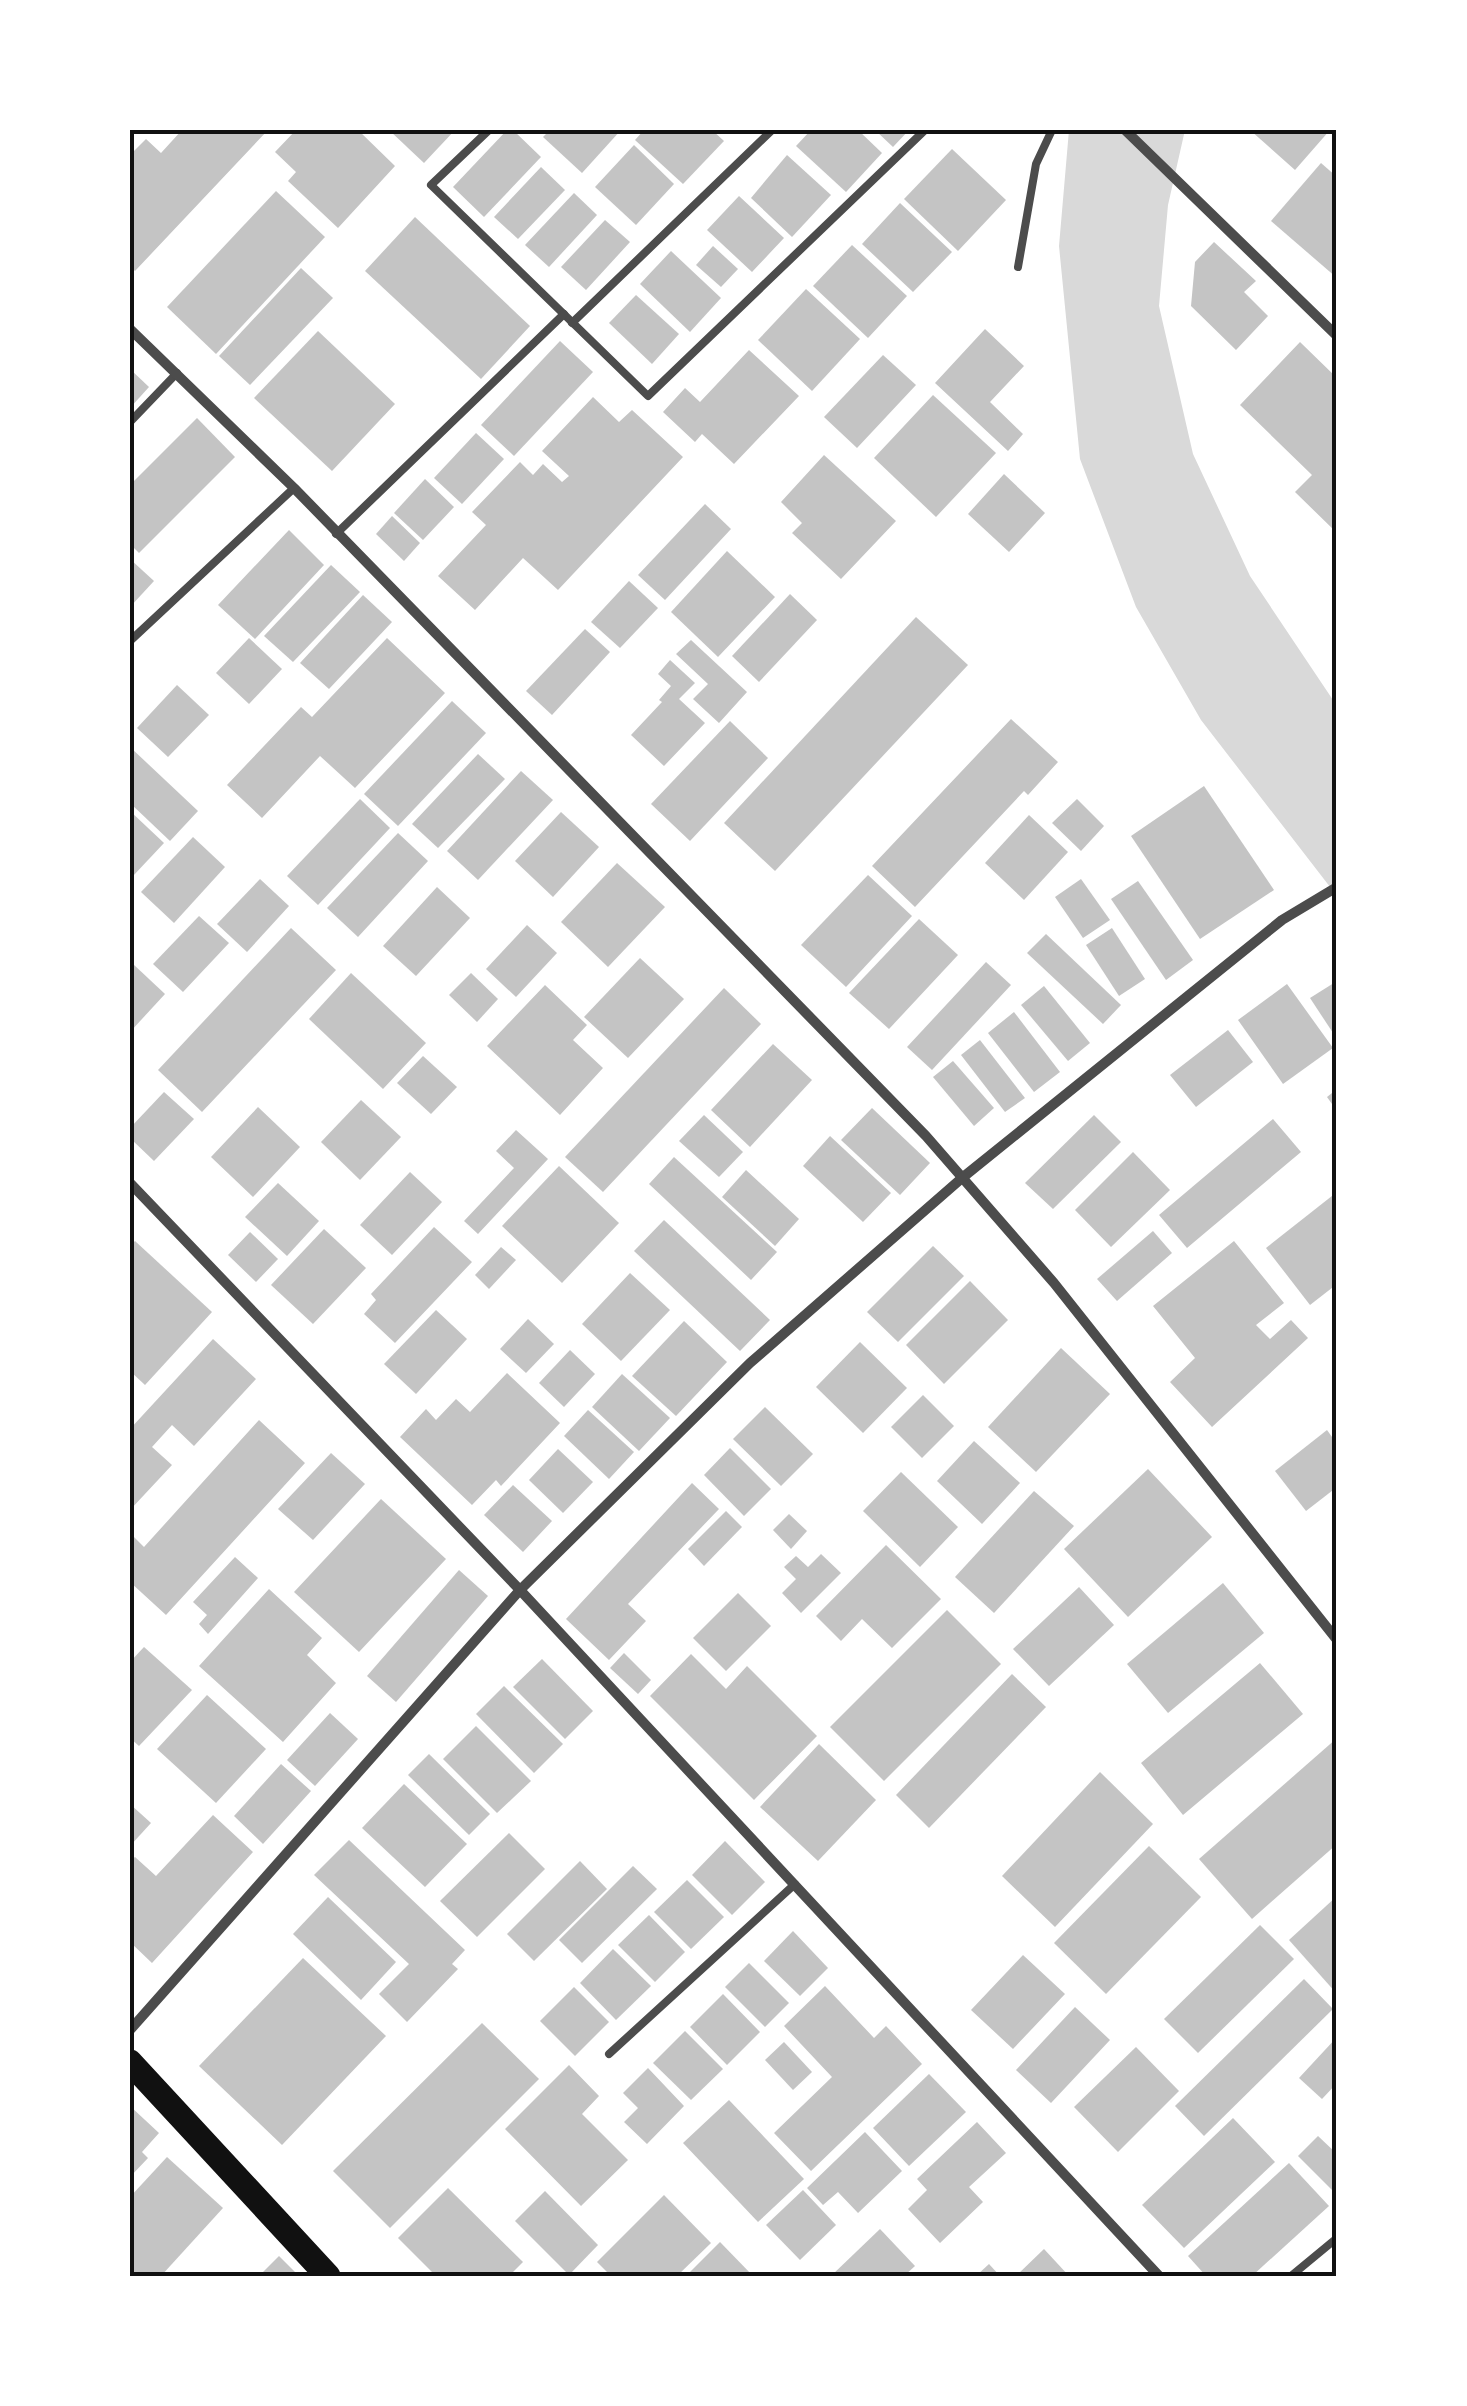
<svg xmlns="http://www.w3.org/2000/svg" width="1467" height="2406" font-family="Cabin,sans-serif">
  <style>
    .water { fill: #d9d9d9 }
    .building { fill: #c4c4c4 }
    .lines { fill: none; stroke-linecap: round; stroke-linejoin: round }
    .service { stroke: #4c4c4c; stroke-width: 8 }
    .minor { stroke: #4c4c4c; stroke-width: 10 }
    .primary { stroke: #111; stroke-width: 25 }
    .neatline { fill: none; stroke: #111; stroke-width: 4 }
  </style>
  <rect width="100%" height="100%" fill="#fff"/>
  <path class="water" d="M1069 130H1185L1168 205 1159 306 1193 454 1250 576 1337 706V896L1201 720 1136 607 1080 459 1059 246Z"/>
  <g class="building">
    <path d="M182 130H268L135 271 130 266V155L146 139 161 153Z"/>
    <path d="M296 130H358L395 166 338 228 288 181 296 172 275 152Z"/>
    <path d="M389 130H455L424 163Z"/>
    <path d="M507 130H513L541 157 484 217 453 187Z"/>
    <path d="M550 130H621L582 173 543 137Z"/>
    <path d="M644 130H712L724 141 683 184 635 140Z"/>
    <path d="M811 130H858L882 153 846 192 796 146Z"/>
    <path d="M875 130H909L893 147Z"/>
    <path d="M1250 130H1330L1295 170Z"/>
    <path d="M634 145 674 184 636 225 595 187Z"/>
    <path d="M952 149 1006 200 958 251 904 199Z"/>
    <path d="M787 155 831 195 792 237 751 198Z"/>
    <path d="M1321 163 1337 177V278L1271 221Z"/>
    <path d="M541 167 565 190 518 239 494 217Z"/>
    <path d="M276 191 325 237 216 354 167 307Z"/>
    <path d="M574 193 597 215 549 267 525 245Z"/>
    <path d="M739 196 784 238 752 272 707 230Z"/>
    <path d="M900 203 952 252 913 292 862 244Z"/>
    <path d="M415 217 530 326 481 379 365 271Z"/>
    <path d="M605 220 630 242 586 290 561 267Z"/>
    <path d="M1214 242 1256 281 1244 292 1268 316 1236 350 1191 306 1195 262Z"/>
    <path d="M852 245 907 296 868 338 813 286Z"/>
    <path d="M713 246 738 269 721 287 696 265Z"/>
    <path d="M671 251 721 298 690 332 640 284Z"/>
    <path d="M301 268 333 298 250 385 219 356Z"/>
    <path d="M806 289 860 339 812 391 758 340Z"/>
    <path d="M636 295 679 334 652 364 609 323Z"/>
    <path d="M985 329 1024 366 990 402 1023 434 1008 451 935 383Z"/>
    <path d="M318 331 395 404 332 471 254 398Z"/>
    <path d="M560 341 593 372 514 456 481 425Z"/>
    <path d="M1300 342 1337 378V533L1295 492 1312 475 1240 405Z"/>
    <path d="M749 350 799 396 734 464 702 434 695 442 663 412 685 388 700 402Z"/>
    <path d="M883 355 916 385 857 448 824 417Z"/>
    <path d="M130 369 149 387 130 408Z"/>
    <path d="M933 395 996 453 936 517 874 458Z"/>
    <path d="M593 397 619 422 632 410 683 457 558 590 523 558 475 610 438 576 486 525 472 512 520 462 533 475 543 464 562 482 569 476 542 451Z"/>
    <path d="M197 418 235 457 139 553 130 544V485Z"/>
    <path d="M476 433 504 459 462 504 434 478Z"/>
    <path d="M824 455 896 521 841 579 792 533 802 523 781 502Z"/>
    <path d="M1004 474 1045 513 1009 552 968 514Z"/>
    <path d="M425 479 454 507 423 540 394 513Z"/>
    <path d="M705 504 731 529 665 600 638 575Z"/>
    <path d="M392 516 420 543 404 561 376 534Z"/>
    <path d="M289 530 324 565 255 639 218 605Z"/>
    <path d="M727 551 775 597 718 657 671 612Z"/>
    <path d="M130 559 154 581 130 607Z"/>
    <path d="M331 565 360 592 293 662 264 636Z"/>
    <path d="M629 581 658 608 620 648 591 622Z"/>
    <path d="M790 594 817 620 759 682 732 656Z"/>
    <path d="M363 595 392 622 329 689 300 663Z"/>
    <path d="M916 617 968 665 775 871 724 823Z"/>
    <path d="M585 629 610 652 552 715 526 691Z"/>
    <path d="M249 638 282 669 249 704 216 673Z"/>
    <path d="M387 638 445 693 355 788 320 756 262 818 227 785 301 707 312 717Z"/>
    <path d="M691 640 747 692 719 723 693 699 708 684 676 654Z"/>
    <path d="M670 660 695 683 679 699 705 723 664 766 631 735 662 702 659 700 671 686 658 674Z"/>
    <path d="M177 685 209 715 168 757 137 728Z"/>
    <path d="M452 701 486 733 398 826 364 794Z"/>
    <path d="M1011 719 1058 762 1028 795 1024 791 915 907 872 866Z"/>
    <path d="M730 721 768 758 690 841 651 804Z"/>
    <path d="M130 747 198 811 170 841 130 803Z"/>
    <path d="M478 754 505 779 438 848 412 824Z"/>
    <path d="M521 771 553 800 478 880 447 851Z"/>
    <path d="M1204 786 1274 890 1200 939 1131 836Z"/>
    <path d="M360 799 390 828 318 905 287 876Z"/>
    <path d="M1077 799 1104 826 1081 851 1052 823Z"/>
    <path d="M130 811 164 843 133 876 130 873Z"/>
    <path d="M561 812 599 847 553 897 515 861Z"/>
    <path d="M1029 815 1068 852 1024 900 985 863Z"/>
    <path d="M398 833 428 861 358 937 327 908Z"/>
    <path d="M193 837 225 867 174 923 141 892Z"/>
    <path d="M617 863 665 907 608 967 561 922Z"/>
    <path d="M868 875 912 916 846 987 801 945Z"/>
    <path d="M260 879 289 906 247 952 217 924Z"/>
    <path d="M1081 879 1110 920 1083 938 1055 897Z"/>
    <path d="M1138 881 1193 960 1166 980 1111 899Z"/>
    <path d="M437 887 470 918 416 976 383 946Z"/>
    <path d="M199 916 229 943 183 992 153 964Z"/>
    <path d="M919 919 958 955 889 1029 849 993Z"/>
    <path d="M527 925 557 953 516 997 486 969Z"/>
    <path d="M291 928 336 970 202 1112 158 1070Z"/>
    <path d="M1112 928 1145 979 1119 996 1086 945Z"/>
    <path d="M1046 934 1121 1005 1103 1024 1027 953Z"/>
    <path d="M640 958 684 999 628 1058 584 1017Z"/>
    <path d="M986 962 1011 985 932 1070 907 1047Z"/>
    <path d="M133 964 165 994 130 1032V968Z"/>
    <path d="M351 973 426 1043 383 1089 309 1019Z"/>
    <path d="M471 973 498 999 477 1022 449 995Z"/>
    <path d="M1337 981V1039L1310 998Z"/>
    <path d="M1287 984 1333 1048 1283 1084 1238 1020Z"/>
    <path d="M545 985 587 1025 573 1040 603 1068 560 1115 487 1046Z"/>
    <path d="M1044 986 1090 1043 1068 1061 1021 1005Z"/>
    <path d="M724 988 761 1024 603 1192 565 1157Z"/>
    <path d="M1014 1012 1060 1072 1034 1092 988 1033Z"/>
    <path d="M1228 1030 1253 1062 1196 1107 1170 1075Z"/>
    <path d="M980 1040 1025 1098 1005 1112 961 1055Z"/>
    <path d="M773 1044 812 1080 750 1147 711 1110Z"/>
    <path d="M423 1056 457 1087 431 1114 397 1083Z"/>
    <path d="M953 1061 994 1108 974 1126 933 1077Z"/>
    <path d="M1337 1089V1111L1327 1097Z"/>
    <path d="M164 1092 194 1119 154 1161 130 1138V1128Z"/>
    <path d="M361 1100 401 1137 360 1180 321 1142Z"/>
    <path d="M258 1107 300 1147 253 1197 211 1157Z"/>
    <path d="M872 1108 930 1163 900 1195 841 1140Z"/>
    <path d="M704 1115 743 1152 719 1177 679 1141Z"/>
    <path d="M1094 1115 1121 1142 1053 1209 1025 1183Z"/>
    <path d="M1273 1119 1301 1152 1187 1248 1159 1215Z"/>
    <path d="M516 1130 548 1159 478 1234 464 1221 514 1168 496 1151Z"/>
    <path d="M830 1136 891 1193 863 1222 803 1166Z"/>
    <path d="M1133 1152 1170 1190 1111 1247 1075 1210Z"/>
    <path d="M674 1157 777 1252 751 1280 649 1184Z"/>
    <path d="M559 1166 619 1223 562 1283 502 1226Z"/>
    <path d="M746 1170 799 1219 775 1246 722 1197Z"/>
    <path d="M410 1172 442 1202 392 1255 360 1225Z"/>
    <path d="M278 1183 319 1221 287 1256 245 1217Z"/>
    <path d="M1337 1192V1284L1310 1305 1266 1248Z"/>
    <path d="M664 1220 770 1320 740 1351 634 1251Z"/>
    <path d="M434 1227 472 1262 395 1343 364 1314 376 1300 371 1294Z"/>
    <path d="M324 1229 366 1268 313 1324 271 1285Z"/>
    <path d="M1153 1231 1172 1253 1117 1301 1097 1279Z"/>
    <path d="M250 1232 278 1259 256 1282 228 1255Z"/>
    <path d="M135 1241 212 1312 145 1385 130 1371V1246Z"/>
    <path d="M1234 1241 1284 1303 1256 1325 1270 1339 1291 1320 1308 1338 1212 1427 1170 1382 1195 1358 1153 1306Z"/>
    <path d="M933 1246 964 1276 898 1342 867 1312Z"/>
    <path d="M501 1247 516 1260 489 1289 475 1275Z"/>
    <path d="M630 1273 670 1310 621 1361 582 1324Z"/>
    <path d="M970 1281 1008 1320 944 1384 906 1345Z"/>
    <path d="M436 1310 467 1339 416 1394 384 1364Z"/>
    <path d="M528 1319 554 1344 526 1373 500 1349Z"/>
    <path d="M684 1321 727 1362 676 1416 632 1376Z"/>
    <path d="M213 1339 256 1379 194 1446 172 1425 152 1447 172 1465 130 1510V1429Z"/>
    <path d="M860 1342 907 1388 863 1433 816 1387Z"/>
    <path d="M1061 1348 1110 1394 1036 1472 988 1427Z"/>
    <path d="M570 1350 595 1374 564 1407 539 1383Z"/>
    <path d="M507 1373 560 1423 501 1486 496 1480 472 1505 400 1437 426 1409 436 1420 456 1399 470 1412Z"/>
    <path d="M622 1374 670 1418 639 1451 592 1407Z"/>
    <path d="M923 1395 954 1426 922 1458 891 1427Z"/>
    <path d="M765 1407 813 1454 781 1486 733 1439Z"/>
    <path d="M588 1410 634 1452 609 1479 564 1436Z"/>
    <path d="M259 1420 305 1463 166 1615 130 1582V1533L144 1547Z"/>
    <path d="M1327 1430 1337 1444V1487L1306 1511 1275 1471Z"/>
    <path d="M974 1441 1020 1483 982 1524 937 1481Z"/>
    <path d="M730 1448 771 1489 744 1516 704 1475Z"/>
    <path d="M558 1449 593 1482 563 1513 529 1480Z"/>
    <path d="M331 1453 365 1484 313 1540 278 1509Z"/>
    <path d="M1148 1469 1212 1537 1128 1617 1064 1549Z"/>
    <path d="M901 1472 958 1527 920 1567 863 1511Z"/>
    <path d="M692 1483 719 1509 628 1604 646 1621 609 1660 566 1619Z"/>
    <path d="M513 1485 552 1521 523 1552 484 1515Z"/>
    <path d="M1034 1491 1074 1526 994 1613 955 1577Z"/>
    <path d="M381 1499 446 1559 359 1652 294 1592Z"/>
    <path d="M726 1511 742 1527 704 1566 688 1549Z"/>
    <path d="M789 1514 807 1531 791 1549 773 1530Z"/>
    <path d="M886 1545 941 1599 892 1648 862 1619 841 1641 816 1616Z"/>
    <path d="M821 1554 841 1573 801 1613 782 1593 796 1579 784 1567 796 1556 808 1567Z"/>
    <path d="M235 1557 258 1578 208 1634 199 1624 207 1615 193 1602Z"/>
    <path d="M459 1570 488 1596 396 1702 367 1676Z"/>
    <path d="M1223 1583 1264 1633 1168 1713 1127 1664Z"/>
    <path d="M1079 1587 1114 1625 1049 1686 1013 1649Z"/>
    <path d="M269 1589 322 1638 307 1655 336 1683 283 1742 199 1666Z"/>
    <path d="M738 1593 771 1626 726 1671 693 1638Z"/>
    <path d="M947 1610 1001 1664 884 1781 830 1727Z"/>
    <path d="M144 1647 192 1690 139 1746 130 1738V1662Z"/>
    <path d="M624 1653 651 1680 638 1694 610 1668Z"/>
    <path d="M691 1654 726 1689 747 1666 817 1736 754 1800 650 1696Z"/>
    <path d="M542 1659 593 1711 565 1739 513 1687Z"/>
    <path d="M1260 1663 1303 1714 1183 1815 1141 1763Z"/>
    <path d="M1012 1674 1046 1707 929 1828 896 1795Z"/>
    <path d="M504 1686 563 1744 534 1773 476 1714Z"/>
    <path d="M207 1695 266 1749 216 1803 157 1749Z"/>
    <path d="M330 1713 358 1739 315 1786 287 1760Z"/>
    <path d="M476 1726 531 1781 497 1813 443 1759Z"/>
    <path d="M1337 1738V1844L1252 1919 1199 1859Z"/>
    <path d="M819 1744 876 1800 818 1861 760 1807Z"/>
    <path d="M429 1754 490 1814 469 1835 408 1775Z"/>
    <path d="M281 1764 311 1791 263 1844 234 1816Z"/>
    <path d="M1100 1772 1153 1824 1055 1927 1002 1876Z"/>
    <path d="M404 1784 467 1844 425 1887 362 1828Z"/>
    <path d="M130 1804 151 1823 130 1846Z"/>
    <path d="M213 1815 253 1852 152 1963 130 1942V1861L135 1857 156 1876Z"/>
    <path d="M509 1833 545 1869 477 1937 440 1901Z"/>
    <path d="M349 1840 465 1950 452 1964 458 1969 407 2022 379 1994 409 1964 314 1875Z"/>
    <path d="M725 1841 765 1882 732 1915 692 1875Z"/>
    <path d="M1149 1846 1201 1897 1106 1994 1054 1943Z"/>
    <path d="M580 1861 607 1889 534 1961 507 1934Z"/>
    <path d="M633 1866 657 1889 582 1963 559 1940Z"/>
    <path d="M687 1880 724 1917 691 1949 654 1912Z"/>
    <path d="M1337 1896V1994L1289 1940Z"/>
    <path d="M328 1897 396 1962 361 2000 293 1934Z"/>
    <path d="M649 1915 685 1952 655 1982 618 1945Z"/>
    <path d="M1260 1925 1294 1959 1198 2053 1164 2019Z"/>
    <path d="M793 1931 828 1968 800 1996 764 1961Z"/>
    <path d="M613 1949 651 1986 616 2020 580 1983Z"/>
    <path d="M1023 1955 1065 1994 1013 2049 971 2010Z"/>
    <path d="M303 1958 386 2036 282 2145 199 2066Z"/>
    <path d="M749 1963 789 2003 765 2027 725 1987Z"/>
    <path d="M1304 1979 1333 2009 1204 2136 1175 2106Z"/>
    <path d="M825 1986 874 2038 886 2026 922 2064 811 2171 774 2133 832 2077 784 2026Z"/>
    <path d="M574 1987 609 2022 575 2056 540 2021Z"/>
    <path d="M723 1994 760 2032 727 2065 690 2027Z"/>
    <path d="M1075 2007 1110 2040 1051 2103 1016 2070Z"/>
    <path d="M482 2023 539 2079 390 2228 333 2171Z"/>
    <path d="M685 2031 723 2069 691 2100 653 2063Z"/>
    <path d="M1337 2037V2083L1322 2099 1299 2078Z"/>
    <path d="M784 2042 812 2072 793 2090 765 2060Z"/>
    <path d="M1136 2047 1179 2091 1118 2152 1074 2107Z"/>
    <path d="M569 2065 599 2096 582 2114 628 2160 581 2206 505 2129Z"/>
    <path d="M648 2068 684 2106 647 2144 624 2122 638 2108 623 2093Z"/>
    <path d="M929 2074 966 2112 909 2166 873 2128Z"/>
    <path d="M729 2100 804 2179 758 2222 683 2143Z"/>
    <path d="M130 2106 159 2133 142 2152 148 2158 130 2177Z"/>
    <path d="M1233 2118 1275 2162 1184 2248 1142 2205Z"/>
    <path d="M977 2122 1006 2153 969 2187 983 2202 940 2243 908 2209 927 2190 917 2179Z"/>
    <path d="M865 2132 902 2171 858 2213 838 2192 823 2205 807 2188Z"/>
    <path d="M1318 2136 1337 2154V2195L1298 2156Z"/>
    <path d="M167 2157 223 2208 161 2276H130V2197Z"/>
    <path d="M1289 2163 1329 2206 1252 2276H1206L1188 2256Z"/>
    <path d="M448 2188 523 2262 509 2276H436L398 2238Z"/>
    <path d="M803 2190 836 2225 800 2260 766 2225Z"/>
    <path d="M545 2191 598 2245 569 2275 515 2221Z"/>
    <path d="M664 2195 711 2243 677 2276H611L597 2262Z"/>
    <path d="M880 2229 915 2266 904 2276H831Z"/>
    <path d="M720 2242 753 2276H686Z"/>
    <path d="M1044 2249 1069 2276H1016Z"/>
    <path d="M279 2256 299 2276H259Z"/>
    <path d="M989 2264 1000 2276H976Z"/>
  </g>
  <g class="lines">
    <g class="service">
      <path d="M489 130 431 185 648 396 925 130"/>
      <path d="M1018 267 1036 164 1052 130"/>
      <path d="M572 323 772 130"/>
      <path d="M130 422 177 373"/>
      <path d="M336 534 564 314"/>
      <path d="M130 641 294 488"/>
      <path d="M609 2054 795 1884"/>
      <path d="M1291 2276 1337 2238"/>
    </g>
    <g class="minor">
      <path d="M1125 130 1337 336"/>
      <path d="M130 329 294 488 926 1136 1054 1283 1337 1640"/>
      <path d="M130 1183 520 1590 1159 2276"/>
      <path d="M130 2030 520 1590 750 1363 962 1178 1282 920 1337 887"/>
    </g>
    <path class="primary" d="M130 2062 328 2276"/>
  </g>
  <rect width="1467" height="2406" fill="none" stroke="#ffffff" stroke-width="265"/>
  <rect x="132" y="132" width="1202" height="2142" class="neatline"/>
</svg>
